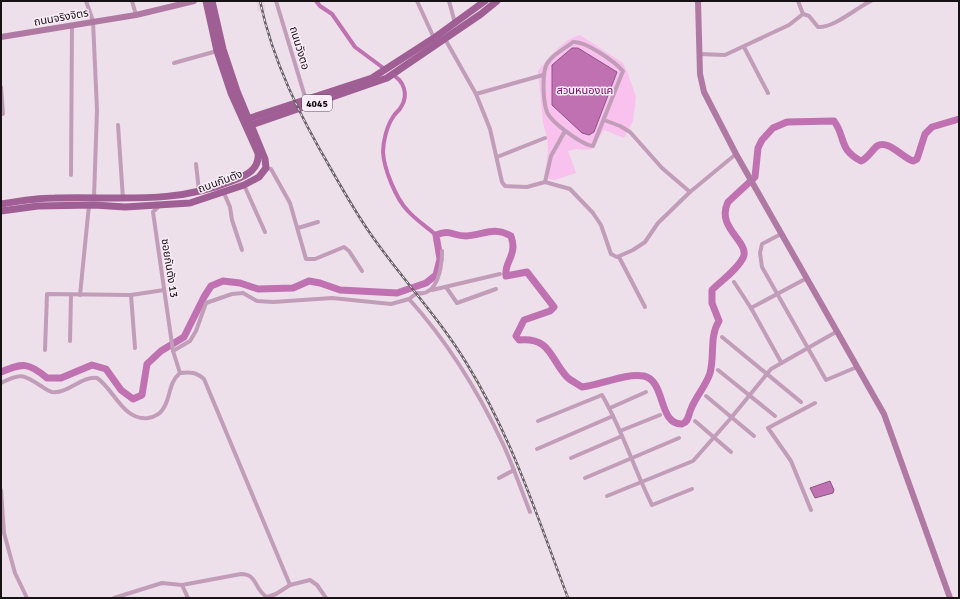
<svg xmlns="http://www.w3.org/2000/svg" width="960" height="599" font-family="Signika,'Noto Sans Thai',sans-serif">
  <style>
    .built { fill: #e8d3e3 }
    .green { fill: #f9c1ed }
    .water { fill: #c071b2; stroke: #8d5483 }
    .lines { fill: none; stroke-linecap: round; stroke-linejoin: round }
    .canal { stroke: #c071b2; stroke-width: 4 }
    .river { stroke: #c071b2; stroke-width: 7 }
    .street { stroke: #c29db9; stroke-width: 4 }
    .secondary { stroke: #af79a4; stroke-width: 6 }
    .primary { stroke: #a05f94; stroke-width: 7 }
    .rail-casing { stroke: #686066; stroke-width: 2.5 }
    .rail { stroke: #faedf7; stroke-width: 1; stroke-dasharray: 3; stroke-linecap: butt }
    .labels { text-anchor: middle; stroke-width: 3; stroke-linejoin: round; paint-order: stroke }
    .shield { fill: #faedf7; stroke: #5b545a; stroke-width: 1 }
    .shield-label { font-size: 10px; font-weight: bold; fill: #171216 }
    .street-label { font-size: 11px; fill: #171216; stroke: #faedf7 }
    .park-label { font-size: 11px; fill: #6e0862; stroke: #faedf7 }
  </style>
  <rect width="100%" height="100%" fill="#ede0ea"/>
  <path class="built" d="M256 1H264L266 10 258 12Z"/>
  <path class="green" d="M580 35 623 63 627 71 636 97 633 121 624 138 604 130 592 149C582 151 580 147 568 151L576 173 555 180 544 178 548 152 547 137 543 123 538 71C550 57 561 40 580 35Z"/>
  <g class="water">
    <path d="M572 48H578L617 72 594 132 589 135 582 133 552 105V65Z"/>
    <path d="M830 481 834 490 833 493 815 498 810 488Z"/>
  </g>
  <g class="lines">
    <g class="canal">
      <path d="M316 1 320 6 332 14 355 47 386 70"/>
      <path d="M391 74C404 80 409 95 401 107 399 111 395 113 393 117 387 126 383 141 383 152 384 169 396 199 408 211 416 220 427 227 436 235"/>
    </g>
    <path class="river" d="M1 372C23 363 28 362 47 378H61L92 365 106 369 121 390 133 399 142 395 147 364 161 351 184 337 204 297 211 286 223 281 240 283 258 289 293 288 309 281 320 283 340 290 397 293 426 283 436 275 440 259 436 235C451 229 452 236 466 236 484 235 493 226 511 236 512 239 513 243 513 247 513 258 504 265 506 276L527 272 554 307 550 311 524 320 516 336 519 340C551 337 550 359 567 377 571 381 578 384 582 387 602 385 624 373 644 376 666 381 658 425 682 424 689 422 688 415 691 409 696 396 706 386 710 373 715 355 709 337 719 321L712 303V290C722 280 736 271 743 258 751 242 715 228 728 202L755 177 758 148 762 140 773 128 787 122 834 121C846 137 838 149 861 161 868 158 871 151 877 146 888 139 903 158 913 161L917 159 925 134 932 127 959 119"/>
    <g class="street">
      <path d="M86 1 93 21 97 110 94 197"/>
      <path d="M132 1 136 15"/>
      <path d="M276 1 306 100"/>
      <path d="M417 1 434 38"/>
      <path d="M449 1 455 23"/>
      <path d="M798 1 803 14 809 16 818 27C834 28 856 8 871 1"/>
      <path d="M445 39 476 94 490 129 502 182 505 186 527 187 545 182 570 189 593 213 601 225 611 254 617 257 633 250 645 242 658 223 690 192 736 154"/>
      <path d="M573 42C586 41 615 62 623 71L593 146C582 145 551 122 547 112 543 101 541 69 549 61 555 53 566 48 573 42Z"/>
      <path d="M744 47 768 93"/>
      <path d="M699 54 725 55 789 25 803 14"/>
      <path d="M174 63 217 51"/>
      <path d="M1 87 3 114"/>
      <path d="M476 94 543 75"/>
      <path d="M604 120 620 126 630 132 662 168 690 192"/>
      <path d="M118 125 123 199"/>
      <path d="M497 157 545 138"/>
      <path d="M196 164 199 191"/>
      <path d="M266 168 271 169 290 203 306 259H315L344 247 349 251 362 271"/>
      <path d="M71 175 72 25"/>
      <path d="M545 182 551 156 565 131"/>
      <path d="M244 185 265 232"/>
      <path d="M224 193 230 207 232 220 242 250"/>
      <path d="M159 206 153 212 173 351 180 373C191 372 196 372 204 379L290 585 310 580 317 585 326 598"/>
      <path d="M298 228 318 222"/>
      <path d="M781 234 762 244 760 253 762 267 826 380 857 367"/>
      <path d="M619 257 645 307"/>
      <path d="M734 282 751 308 781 362"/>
      <path d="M446 287 457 303 496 289"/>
      <path d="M432 290 500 274"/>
      <path d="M80 295 89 205"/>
      <path d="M131 295 135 348"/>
      <path d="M409 299 417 293C438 297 442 266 442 251"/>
      <path d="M751 308 807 278"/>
      <path d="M722 337 801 402"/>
      <path d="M70 341 71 295"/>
      <path d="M45 350 47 294 131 295 164 290"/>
      <path d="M173 351 190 341 196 331 206 303 232 294 243 293 257 301 273 302 332 298 391 304 409 299C448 342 478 391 503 444 513 466 521 489 530 512"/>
      <path d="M718 370 775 416"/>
      <path d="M1 383C20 373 23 374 41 386 44 388 48 391 52 392 68 394 81 376 97 378 114 389 123 421 148 418 154 417 160 414 163 409 171 398 168 383 180 373"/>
      <path d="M706 396 754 436"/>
      <path d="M610 408 646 392"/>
      <path d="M538 421 602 395C622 429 634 469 652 505L692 489"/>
      <path d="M695 421 731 452"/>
      <path d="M620 431 660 415"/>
      <path d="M537 449 613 416"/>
      <path d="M571 458 622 436"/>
      <path d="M499 478 514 470"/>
      <path d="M585 478 679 438"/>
      <path d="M1 490 4 533 15 573 27 598"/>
      <path d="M607 496 693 461 731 418 771 369 836 332"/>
      <path d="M811 510 791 461 768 428 815 403"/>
      <path d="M182 585 188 598"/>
      <path d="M114 598 162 583 182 585 241 574C258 574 254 590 267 597L276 594 290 585"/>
    </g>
    <g class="secondary">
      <path d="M698 1 700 74 704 92 736 154 884 414 950 598"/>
      <path d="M1 37 136 15 194 1"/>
    </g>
    <g class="primary">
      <path d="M244 120 372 78 434 38 485 1"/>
      <path d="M248 126 387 78 481 14 497 1"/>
      <path d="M1 204C19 201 37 198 55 198 117 196 173 205 232 181 245 176 260 170 258 153L231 93 217 51 206 1"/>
      <path d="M1 211 38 206 94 205 125 207 190 203 244 185 259 177 266 168 265 159 237 91 223 49 212 1"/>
    </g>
    <defs>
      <path id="rail" d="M260 1C273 62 300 116 331 169 344 192 357 215 372 236 403 280 440 319 467 364 512 437 538 519 568 598"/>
    </defs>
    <use href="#rail" class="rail-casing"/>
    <use href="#rail" class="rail"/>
  </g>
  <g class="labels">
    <rect class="shield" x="302" y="95" width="30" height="16" rx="3"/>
    <g class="shield-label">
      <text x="317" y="107">4045</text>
    </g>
    <g class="street-label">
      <text transform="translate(61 17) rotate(-10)" y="4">ถนนจริงจิตร</text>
      <text transform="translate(300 48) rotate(73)" y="4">ถนนวังตอ</text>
      <text transform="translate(220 181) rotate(-20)" y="4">ถนนกันตัง</text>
      <text transform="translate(170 268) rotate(81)" y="4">ซอยกันตัง 13</text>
    </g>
    <g class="park-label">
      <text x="585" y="94">สวนหนองแค</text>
    </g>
  </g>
  <rect width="960" height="599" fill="none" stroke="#171216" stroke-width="4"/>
</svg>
